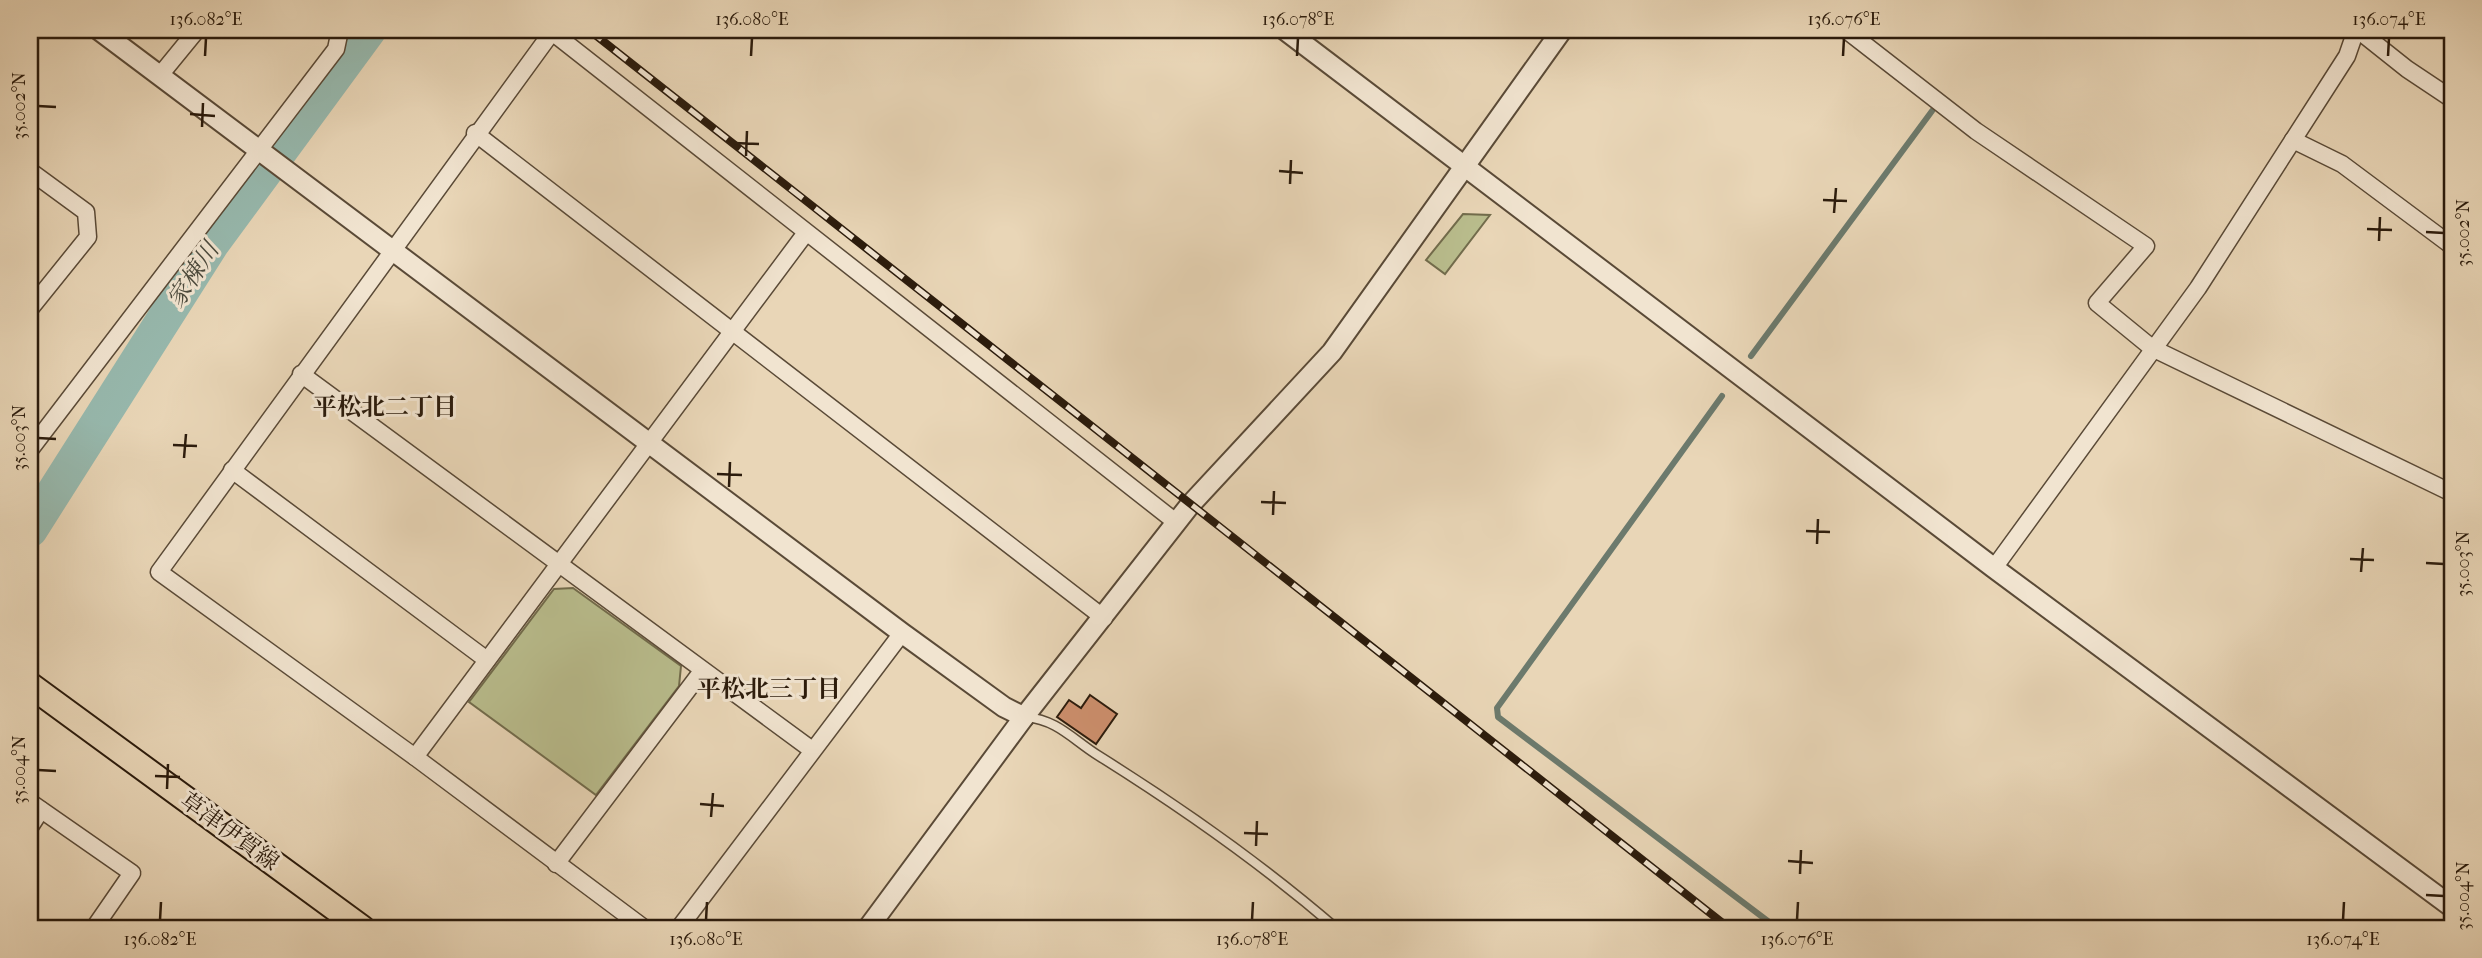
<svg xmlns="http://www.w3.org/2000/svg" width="2482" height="958" font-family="'IM FELL French Canon','Noto Serif JP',serif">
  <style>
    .green { fill: #b9bd8d; stroke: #726c4c; stroke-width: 2 }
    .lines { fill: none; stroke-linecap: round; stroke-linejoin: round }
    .stream { stroke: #6c7a6d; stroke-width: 6 }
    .river { stroke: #97b9ae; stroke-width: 35 }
    .building { fill: #ce906e; stroke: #2b1b0c; stroke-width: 2 }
    .service-casing { stroke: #5a4a37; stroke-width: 11 }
    .minor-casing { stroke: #5a4a37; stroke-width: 19 }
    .tertiary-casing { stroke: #5a4a37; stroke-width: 23 }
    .primary-casing { stroke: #2b1b0c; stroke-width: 28 }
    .service { stroke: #f1e4d0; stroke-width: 8 }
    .minor { stroke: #f1e4d0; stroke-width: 16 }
    .tertiary { stroke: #f1e4d0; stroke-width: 19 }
    .primary { stroke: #e9d6b7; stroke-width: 24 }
    .rail-casing { stroke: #2b1b0c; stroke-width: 8 }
    .rail { stroke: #f1e4d0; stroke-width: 5; stroke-dasharray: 16; stroke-linecap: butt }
    .ticks { fill: none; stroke: #2b1b0c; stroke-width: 2.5 }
    .labels { text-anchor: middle; stroke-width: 6; stroke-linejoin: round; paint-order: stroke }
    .street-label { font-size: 23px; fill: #2b1b0c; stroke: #f1e4d0 }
    .water-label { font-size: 24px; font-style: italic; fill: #4b4a3d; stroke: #f1e4d0 }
    .neighbourhood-label { font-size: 24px; font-weight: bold; fill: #2b1b0c; stroke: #f1e4d0 }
    .neatline { fill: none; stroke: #2b1b0c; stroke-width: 2.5 }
    .ticks-label { font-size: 18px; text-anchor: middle; fill: #2b1b0c }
  </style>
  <rect width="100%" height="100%" fill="#e9d6b7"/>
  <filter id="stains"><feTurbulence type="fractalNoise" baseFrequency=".00286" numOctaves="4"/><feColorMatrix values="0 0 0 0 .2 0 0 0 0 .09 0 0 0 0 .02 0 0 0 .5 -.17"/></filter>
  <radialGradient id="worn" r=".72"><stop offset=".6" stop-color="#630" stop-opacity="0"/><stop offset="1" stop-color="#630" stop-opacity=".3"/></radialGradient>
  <g class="green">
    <path d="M1463 214 1490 215 1445 274 1426 260Z"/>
    <path d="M573 588 681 666 679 686 596 795 469 702 554 589Z"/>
  </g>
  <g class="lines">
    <g class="stream">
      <path d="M1751 356 1932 111"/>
      <path d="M1722 396 1497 708 1498 717 1777 928"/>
    </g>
    <path class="river" d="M30 530 211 245 369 30"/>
  </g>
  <path class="building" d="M1090 695 1117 714 1096 744 1057 717 1069 700 1081 708Z"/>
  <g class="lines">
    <defs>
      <path id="service" d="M1026 717C1058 720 1073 740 1099 756 1182 808 1262 864 1336 928"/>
      <g id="minor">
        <path d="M1846 30 1976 131 2146 246 2097 303 2152 348 2452 493"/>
        <path d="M2358 30 2407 69 2452 99"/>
        <path d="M161 74 197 30"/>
        <path d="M475 133 1104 618"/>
        <path d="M2293 140 2342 164 2452 246"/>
        <path d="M30 171 86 212 88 237 30 309"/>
        <path d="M301 374 812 750"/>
        <path d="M30 450 336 49 340 30"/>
        <path d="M232 470 487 660"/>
        <path d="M1994 568 2198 288 2347 56 2356 30"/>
        <path d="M415 757 805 234"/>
        <path d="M30 802 132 873 94 928"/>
        <path d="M30 827 41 810"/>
        <path d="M556 864 702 671"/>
        <path d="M644 928 415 757 159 572 552 32 1177 523"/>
        <path d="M679 928 902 633"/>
      </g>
      <g id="tertiary">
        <path d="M99 30 902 633 1004 707 1024 717"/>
        <path d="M1285 30 1994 568 2452 907"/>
        <path d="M868 928 1024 717 1190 505 1332 352 1562 30"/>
      </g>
      <path id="primary" d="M30 685 362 928"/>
    </defs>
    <use href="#service" class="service-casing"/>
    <use href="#minor" class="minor-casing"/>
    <use href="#tertiary" class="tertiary-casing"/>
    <use href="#primary" class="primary-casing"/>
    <use href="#service" class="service"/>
    <use href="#minor" class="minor"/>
    <use href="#tertiary" class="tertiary"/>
    <use href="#primary" class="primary"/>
    <defs>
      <path id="rail" d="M589 30 1729 928"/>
    </defs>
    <use href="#rail" class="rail-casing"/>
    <use href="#rail" class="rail"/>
  </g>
  <path class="ticks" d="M205 56 206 38M751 56 752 38M1297 56 1298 38M1843 56 1844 38M2388 56 2389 38M38 106 56 107M190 114 215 116M202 127 203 103M734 143 759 144M746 156 747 131M1279 171 1303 173M1290 184 1291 160M1823 200 1847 201M1834 213 1836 188M2367 229 2392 230M2426 232 2444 233M2379 241 2380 217M38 438 56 439M173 445 197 446M184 458 186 434M717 474 742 475M729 487 730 462M1261 502 1286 503M1273 515 1274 491M1806 531 1830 532M1817 544 1818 519M2350 559 2374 560M2426 563 2444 564M2361 572 2363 548M38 770 56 771M155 776 180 777M167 789 168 764M700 804 724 806M711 817 713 793M1244 833 1268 834M1256 846 1257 821M1788 861 1813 863M1800 874 1801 850M2426 895 2444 896M160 920 161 902M706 920 707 902M1252 920 1253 902M1797 920 1798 902M2343 920 2344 902"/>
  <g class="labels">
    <g class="street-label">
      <text transform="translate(230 831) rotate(36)" y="8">草津伊賀線</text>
    </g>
    <g class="water-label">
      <text transform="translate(193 275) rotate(-57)" y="8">家棟川</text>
    </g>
    <g class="neighbourhood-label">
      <text x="385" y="415">平松北二丁目</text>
      <text x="769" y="697">平松北三丁目</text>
    </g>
  </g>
  <rect width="2482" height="958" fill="none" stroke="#e9d6b7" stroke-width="77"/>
  <rect x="38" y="38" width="2406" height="882" class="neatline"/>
  <g class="ticks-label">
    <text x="206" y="25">136.082°E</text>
    <text x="752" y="25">136.080°E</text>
    <text x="1298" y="25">136.078°E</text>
    <text x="1844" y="25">136.076°E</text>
    <text x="2389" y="25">136.074°E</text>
    <text transform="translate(19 106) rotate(-90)" y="6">35.002°N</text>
    <text transform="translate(2463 233) rotate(-90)" y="6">35.002°N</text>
    <text transform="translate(19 438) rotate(-90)" y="6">35.003°N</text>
    <text transform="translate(2463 564) rotate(-90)" y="6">35.003°N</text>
    <text transform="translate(19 770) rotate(-90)" y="6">35.004°N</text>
    <text transform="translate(2463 896) rotate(-90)" y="6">35.004°N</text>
    <text x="160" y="945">136.082°E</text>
    <text x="706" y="945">136.080°E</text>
    <text x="1252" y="945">136.078°E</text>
    <text x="1797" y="945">136.076°E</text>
    <text x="2343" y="945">136.074°E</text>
  </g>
  <rect width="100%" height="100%" filter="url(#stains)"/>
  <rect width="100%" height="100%" fill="url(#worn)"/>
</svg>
